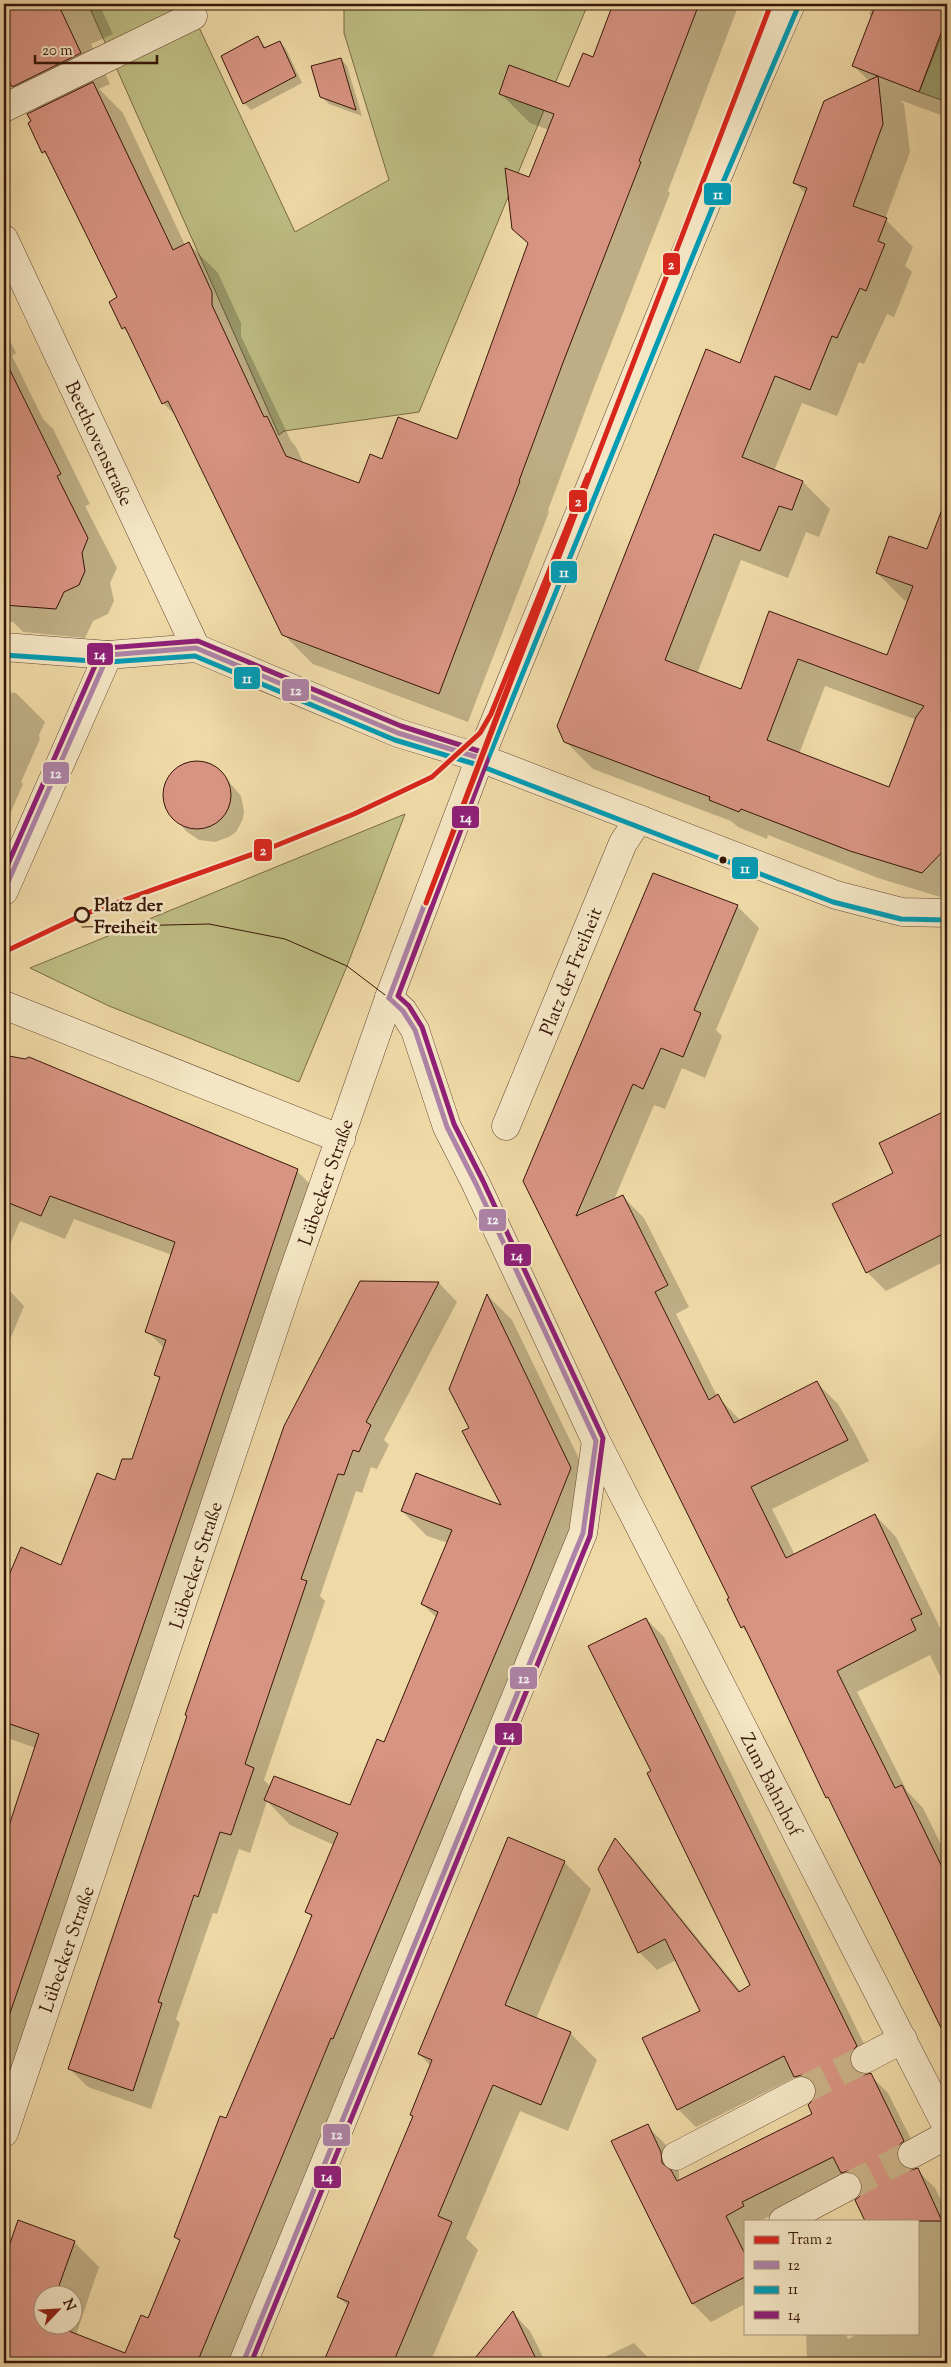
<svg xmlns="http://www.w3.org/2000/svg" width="951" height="2367" font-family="'Sorts Mill Goudy',serif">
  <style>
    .green { fill: #bebe84; stroke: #7a6a46 }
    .shadow { fill: #0003; fill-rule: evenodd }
    .building { fill: #d89482; stroke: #371508; fill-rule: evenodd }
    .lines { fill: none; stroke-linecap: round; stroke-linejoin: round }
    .minor-tunnel { stroke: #cab387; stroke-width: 28; stroke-dasharray: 28 14; stroke-linecap: butt }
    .minor-casing { stroke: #654630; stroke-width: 29 }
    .minor { stroke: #f5e7c6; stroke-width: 28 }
    .tram { stroke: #371508; stroke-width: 1 }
    .bus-1-casing { stroke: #f5e7c6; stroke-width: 9 }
    .bus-2-casing { stroke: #f5e7c6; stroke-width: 9 }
    .bus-3-casing { stroke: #f5e7c6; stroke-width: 9 }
    .bus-1 { stroke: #ad83a8; stroke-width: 5 }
    .bus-2 { stroke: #039cb5; stroke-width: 5 }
    .bus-3 { stroke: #8f1f78; stroke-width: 5 }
    .tram-1-casing { stroke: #f5e7c6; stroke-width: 9 }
    .tram-1 { stroke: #d9261c; stroke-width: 5 }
    .bus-dot { fill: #371508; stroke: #f5e7c6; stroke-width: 2 }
    .stop-dot { fill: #f5e7c6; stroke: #371508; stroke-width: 2.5 }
    .labels { text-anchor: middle; stroke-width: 5; stroke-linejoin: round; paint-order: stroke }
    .street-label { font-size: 19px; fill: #371508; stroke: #f5e7c6 }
    .stop-label { font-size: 19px; font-weight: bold; fill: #371508; stroke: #f5e7c6; text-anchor: start }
    .line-badge { stroke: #f5e7c6; stroke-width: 2 }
    .badge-label { font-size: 14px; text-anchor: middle; font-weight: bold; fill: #fff }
  </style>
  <rect width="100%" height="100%" fill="#efdaa7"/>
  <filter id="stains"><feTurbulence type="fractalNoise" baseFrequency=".004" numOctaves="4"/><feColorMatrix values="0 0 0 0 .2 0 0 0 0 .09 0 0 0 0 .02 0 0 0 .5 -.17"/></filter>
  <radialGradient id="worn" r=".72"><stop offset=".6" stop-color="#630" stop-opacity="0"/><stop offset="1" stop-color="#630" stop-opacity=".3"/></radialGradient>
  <g class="green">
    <path d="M88 4H188L295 232 389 180 344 33V4H588L419 412 284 431 279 435Z"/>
    <path d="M947 22V102L919 92Z"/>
    <path d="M405 814 347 966 299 1082 109 1006 30 968Z"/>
  </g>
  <g class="shadow">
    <path d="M4 4H99L113 34 91 44 110 84 99 89 123 113 185 245 189 244 218 273 241 323V336L291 441 296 447 304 464 360 485 382 461 457 441 529 244 530 179 549 130 530 123 500 93 569 88 594 58 614 4H739L668 191 670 193 593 390 548 510 549 512 468 722 313 664 283 634 177 417 163 403 130 335 123 328 119 298 51 159 43 152 33 122 38 110 13 86 4 67Z"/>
    <path d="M874 4H947L946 117 900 100 904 104 910 152 885 219 913 247 905 266 912 272 894 317 887 314 864 364 859 362 837 416 802 403 774 471 803 482 830 509 819 537 806 532 788 578 741 560 697 674 741 690 770 612 888 656 909 602 904 600 877 573 890 537 947 558V899L878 878 768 835 767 839 738 827 731 821 593 769 565 741 741 364 806 194 794 182 869 81 853 65 872 17 869 14ZM825 686 917 720 890 789 799 754Z"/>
    <path d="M258 38 266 48 280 42 286 49 302 83 251 110 244 103Z"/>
    <path d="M341 59 347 66 362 116 329 104 322 97Z"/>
    <path d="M4 329 16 353 12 356 43 419 53 429 90 504 85 506 117 568 110 583 114 601 108 614 93 621 85 638 23 632 13 622 4 621V557L18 558 4 529Z"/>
    <path d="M4 692 16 693 45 722 39 735 40 739 21 782 23 784 4 828Z"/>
    <path d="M194 763 210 765 223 775 241 796 244 811 243 819 236 832 229 837 215 842 199 840 186 831 168 810 165 794 166 787 174 773 180 768Z"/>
    <path d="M737 906 759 928 716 1030 722 1036 705 1078 682 1068 665 1109 654 1105 614 1200 622 1196 644 1218 689 1307 676 1314 717 1396 741 1421 817 1383 838 1404 854 1432 869 1461 772 1509 795 1555 875 1515 896 1537 947 1642V1685L942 1680 930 1655 857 1692 907 1791 923 1808 947 1857V2035L833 1803 827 1797 749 1635 742 1627 731 1598 525 1181Z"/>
    <path d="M9 1057 297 1171 321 1195 4 2127V1838H6L36 1748 4 1737V1591L22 1549 62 1566 116 1482 133 1460 160 1380 156 1375 165 1349 147 1331 172 1255 74 1219 65 1239 20 1221 4 1258V1059Z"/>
    <path d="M942 1114 947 1118V1260L886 1291 867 1272 895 1174Z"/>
    <path d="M360 1282 439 1283 457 1302 384 1440 389 1445 377 1469 371 1467 362 1493 356 1491 320 1596 325 1601 264 1780 271 1787 350 1807 385 1744 437 1618 422 1604 448 1543 427 1536 402 1511 504 1508 471 1429 488 1296 512 1320 596 1494 232 2363H4V2265L19 2221 74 2242 99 2267 76 2335 126 2355 148 2319 180 2242 176 2237 312 1917 307 1912 334 1845 290 1825 267 1801 250 1853 239 1849 217 1914 213 1913 176 2019 180 2023 151 2109 88 2087 69 2068ZM42 2294H72V2324H42Z"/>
    <path d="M4 1285 24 1306 4 1354Z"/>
    <path d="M646 1619 664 1637 874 2064 867 2075H870L888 2093 921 2159 914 2170H917L935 2188 947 2212V2363H801L807 2360 806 2333H845L848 2339 859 2333H917V2221L861 2196 863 2190H860L847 2177 760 2221H745V2233L743 2234 745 2238V2304L711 2322 693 2304 613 2142 647 2126 665 2144 679 2171V2181L814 2114 817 2094H813L796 2077 696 2127 678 2109 701 2011 676 1960 657 1970 639 1952 615 1840 632 1857 741 1992 752 1985 653 1771Z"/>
    <path d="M564 1862 591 1889 536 2019 570 2033 597 2060 568 2131 520 2111 466 2238 478 2250 430 2363H324L348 2306 338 2296 413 2117 411 2115 431 2066 419 2054Z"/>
    <path d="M513 2313 530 2331 546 2363H478L487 2345Z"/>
    <path d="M634 2343 653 2363H592Z"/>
  </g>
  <g class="building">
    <path d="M4 4H58L81 53 12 87 4 71Z"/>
    <path d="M613 4H699L639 161 641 162 564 360 519 481H520L439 694 282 635 168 401 162 404 125 327 122 329 109 302 117 297 45 151 42 153 28 123 31 121 27 114 93 82 173 250 189 242 212 292V305L264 417 267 416 286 456 359 483 370 454 382 459 398 417 457 439 528 243 512 229 505 168 529 177 554 114 499 94 509 65 569 87 583 53 593 57Z"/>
    <path d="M876 4H947V17L919 92 852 66Z"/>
    <path d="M258 36 264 48 280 41 296 76 243 104 221 56Z"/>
    <path d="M341 58 356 110 320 97 311 66Z"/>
    <path d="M878 76 883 124 853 206 887 218 878 241 885 244 866 291 860 288 837 338 832 336 810 390 775 376 742 457 803 481 792 510 779 506 760 551 714 534 665 660 741 689 769 611 887 655 913 586 876 573 889 536 927 549 944 504 947 505V847L922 873 850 851 741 809 739 812 709 800 710 797 564 742 557 726 706 349 740 363 807 188 793 183 824 101ZM798 659 924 706 916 717 889 787 767 740Z"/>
    <path d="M4 358 61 474 57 476 88 538 82 553 85 571 79 585 64 592 56 609 4 605Z"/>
    <circle cx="197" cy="795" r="34"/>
    <path d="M653 873 738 905 694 1010 701 1013 683 1057 661 1048 643 1089 633 1084 576 1216 623 1195 668 1285 655 1292 709 1400 718 1394 734 1423 817 1381 848 1440 751 1487 786 1558 875 1514 922 1614 911 1619 916 1630 837 1671 895 1788 902 1785 947 1877V2040L828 1797 826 1798 763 1665 744 1626 741 1628 727 1599 729 1598 523 1181Z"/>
    <path d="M4 1055 25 1059 29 1057 298 1169 204 1449 9 2016H4V1841L39 1734 4 1722V1587L21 1547 61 1565 97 1473 115 1480 122 1459H132L160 1377 154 1375 166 1340 145 1332 175 1242 50 1196 41 1216 4 1201Z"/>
    <path d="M947 1110V1232L866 1273 832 1204 893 1173 879 1143Z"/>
    <path d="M360 1281 439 1282 366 1422 371 1425 359 1452 353 1450 344 1475 338 1474 301 1579 307 1581 245 1764 254 1768 231 1835 220 1832 198 1897 194 1895 158 2002 162 2003 133 2091 68 2069 187 1716 185 1715 284 1426Z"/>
    <path d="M487 1294 571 1468 524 1586 333 2039 331 2038 197 2363H4V2261L18 2220 75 2241 56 2294H42V2324H51L125 2353 141 2315 148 2318 180 2240 174 2237 220 2116 226 2118 296 1954 312 1915 305 1912 338 1833 264 1800 274 1776 350 1805 377 1739 384 1742 438 1612 421 1604 452 1530 401 1511 416 1473 501 1505 462 1431 469 1428 449 1389Z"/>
    <path d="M646 1618 857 2046 852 2051 849 2058 851 2066 857 2072 864 2075 871 2073 904 2141 898 2146 896 2153 898 2161 904 2168 911 2170 918 2168 942 2221H865L855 2200 860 2196 863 2188 861 2180 855 2174 848 2171 841 2173 833 2157 742 2202 744 2206 726 2216 745 2254V2277L692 2304 611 2141 648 2124 661 2152 662 2163 671 2170 677 2181 812 2114 808 2105 814 2099 817 2091 815 2083 809 2078 802 2075 794 2077 784 2056 677 2110 642 2038 700 2011 665 1939 638 1953 598 1869 615 1838 739 1992 750 1985 647 1773 651 1771 588 1646Z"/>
    <path d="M508 1837 565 1861 505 2005 571 2032 541 2105 493 2085 438 2216 452 2222 393 2363H323L349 2302 337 2297 413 2116 410 2115 432 2060 418 2054Z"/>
    <path d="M513 2311 538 2363H471Z"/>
  </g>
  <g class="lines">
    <g class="minor-tunnel">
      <path d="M801 2091 865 2059"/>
      <path d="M847 2187 912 2154"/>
    </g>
    <defs>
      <g id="minor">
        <path d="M4 108 193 16"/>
        <path d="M4 239 196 648"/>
        <path d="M4 647 108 655 196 648 398 733 480 758 836 895 902 912 947 913"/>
        <path d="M4 891 108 655"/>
        <path d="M389 998 403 1011 415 1030 447 1127 476 1184 596 1441 947 2127"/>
        <path d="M4 1005 341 1139"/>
        <path d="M506 1126 623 843 639 819"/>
        <path d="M865 2059 903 2039"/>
        <path d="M4 2133 291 1278 389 998 480 758 675 279 755 86 791 4"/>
        <path d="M912 2154 947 2135"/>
        <path d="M676 2156 801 2091"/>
        <path d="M783 2221 847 2187"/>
        <path d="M243 2363 583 1533 596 1441"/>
      </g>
    </defs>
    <use href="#minor" class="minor-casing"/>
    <use href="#minor" class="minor"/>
    <path class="tram" d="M82 927 209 924 285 939 347 966 389 998 415 1030"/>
    <defs>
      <g id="bus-1">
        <path d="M108 655 196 648 398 733 480 758"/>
        <path d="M4 891 108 655"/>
        <path d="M389 998 480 758"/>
        <path d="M243 2363 583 1533 596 1441 476 1184 447 1127 415 1030 403 1011 389 998"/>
      </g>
      <g id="bus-2">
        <path d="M4 655 108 662 195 656 395 740 478 765 833 902 901 919 947 920"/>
        <path d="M487 761 718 194 798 7"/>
      </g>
      <path id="bus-3" d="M4 873 101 652 106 648 198 641 401 726 485 753 487 761 398 996 409 1006 422 1027 454 1124 483 1181 603 1438 590 1536 251 2363"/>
    </defs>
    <use href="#bus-1" class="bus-1-casing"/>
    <use href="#bus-2" class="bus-2-casing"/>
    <use href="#bus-3" class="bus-3-casing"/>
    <use href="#bus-1" class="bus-1"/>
    <use href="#bus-2" class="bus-2"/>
    <use href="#bus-3" class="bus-3"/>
    <defs>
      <path id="tram-1" d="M4 952 82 915 270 848 354 814 432 777 480 733 491 714 588 475 426 903 771 4"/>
    </defs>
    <use href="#tram-1" class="tram-1-casing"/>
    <use href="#tram-1" class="tram-1"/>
  </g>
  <circle class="bus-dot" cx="723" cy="860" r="4.5"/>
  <circle class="stop-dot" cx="82" cy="915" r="7"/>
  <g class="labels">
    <g class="street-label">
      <text transform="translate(100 443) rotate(65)" y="7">Beethovenstraße</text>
      <text transform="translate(570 971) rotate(-68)" y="7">Platz der Freiheit</text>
      <text transform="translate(325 1182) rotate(-71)" y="7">Lübecker Straße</text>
      <text transform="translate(195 1565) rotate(-72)" y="7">Lübecker Straße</text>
      <text transform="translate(772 1784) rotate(63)" y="7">Zum Bahnhof</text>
      <text transform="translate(66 1949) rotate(-71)" y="7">Lübecker Straße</text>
    </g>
    <g class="stop-label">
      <text x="94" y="911">Platz der<tspan x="94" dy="22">Freiheit</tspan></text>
    </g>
  </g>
  <g class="line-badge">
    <rect x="703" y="182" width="29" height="24" rx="5" fill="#039cb5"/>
    <rect x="662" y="252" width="19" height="24" rx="5" fill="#d9261c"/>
    <rect x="568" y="489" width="20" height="24" rx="5" fill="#d9261c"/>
    <rect x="550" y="560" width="28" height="24" rx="5" fill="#039cb5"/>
    <rect x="86" y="642" width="28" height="24" rx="5" fill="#8f1f78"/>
    <rect x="233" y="666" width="28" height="24" rx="5" fill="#039cb5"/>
    <rect x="281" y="678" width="29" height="24" rx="5" fill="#ad83a8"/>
    <rect x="42" y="761" width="28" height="24" rx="5" fill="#ad83a8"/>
    <rect x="451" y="805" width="29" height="24" rx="5" fill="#8f1f78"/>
    <rect x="253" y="838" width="20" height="24" rx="5" fill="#d9261c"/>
    <rect x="731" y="856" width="28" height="24" rx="5" fill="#039cb5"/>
    <rect x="478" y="1208" width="29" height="24" rx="5" fill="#ad83a8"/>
    <rect x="503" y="1243" width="29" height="24" rx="5" fill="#8f1f78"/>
    <rect x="509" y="1666" width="29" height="24" rx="5" fill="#ad83a8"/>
    <rect x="494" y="1722" width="29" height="24" rx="5" fill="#8f1f78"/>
    <rect x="322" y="2123" width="29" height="24" rx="5" fill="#ad83a8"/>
    <rect x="313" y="2165" width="29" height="24" rx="5" fill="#8f1f78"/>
  </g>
  <g class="badge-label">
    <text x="718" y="199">11</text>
    <text x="671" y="269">2</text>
    <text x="578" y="506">2</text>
    <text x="564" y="577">11</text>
    <text x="100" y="659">14</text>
    <text x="247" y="683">11</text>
    <text x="296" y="695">12</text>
    <text x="56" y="778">12</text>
    <text x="466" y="822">14</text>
    <text x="263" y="855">2</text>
    <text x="745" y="873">11</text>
    <text x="493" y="1224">12</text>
    <text x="517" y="1260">14</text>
    <text x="524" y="1683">12</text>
    <text x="509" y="1739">14</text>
    <text x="337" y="2139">12</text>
    <text x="327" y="2181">14</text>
  </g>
  <rect width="951" height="2367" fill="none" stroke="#efdaa7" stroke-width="20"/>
  <rect x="5" y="5" width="941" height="2357" fill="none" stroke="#371508" stroke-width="2.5"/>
  <rect x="10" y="10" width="931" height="2347" fill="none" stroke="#371508"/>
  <rect x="744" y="2220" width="175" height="115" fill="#f5e7c6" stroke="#a9937a"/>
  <rect x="754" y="2236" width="25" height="8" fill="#d9261c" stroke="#a9937a"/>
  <text x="788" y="2244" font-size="15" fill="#371508">Tram 2</text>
  <rect x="754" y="2261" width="25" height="8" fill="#ad83a8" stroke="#a9937a"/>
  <text x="788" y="2270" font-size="15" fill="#371508">12</text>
  <rect x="754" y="2286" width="25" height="8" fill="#039cb5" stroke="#a9937a"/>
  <text x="788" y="2294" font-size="15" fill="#371508">11</text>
  <rect x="754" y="2311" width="25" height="8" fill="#8f1f78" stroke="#a9937a"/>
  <text x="788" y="2320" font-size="15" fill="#371508">14</text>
  <g transform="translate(58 2310) rotate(65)"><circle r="24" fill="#f5e7c6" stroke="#a9937a"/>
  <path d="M0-4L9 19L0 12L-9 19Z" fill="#8f2418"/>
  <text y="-8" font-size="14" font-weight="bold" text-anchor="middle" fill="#371508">N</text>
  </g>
  <path d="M35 55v8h122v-8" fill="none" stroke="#371508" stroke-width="2.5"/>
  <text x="42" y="55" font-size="15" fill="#371508" stroke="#f5e7c6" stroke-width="4" paint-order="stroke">20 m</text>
  <rect width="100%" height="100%" filter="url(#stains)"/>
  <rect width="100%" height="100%" fill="url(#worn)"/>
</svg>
